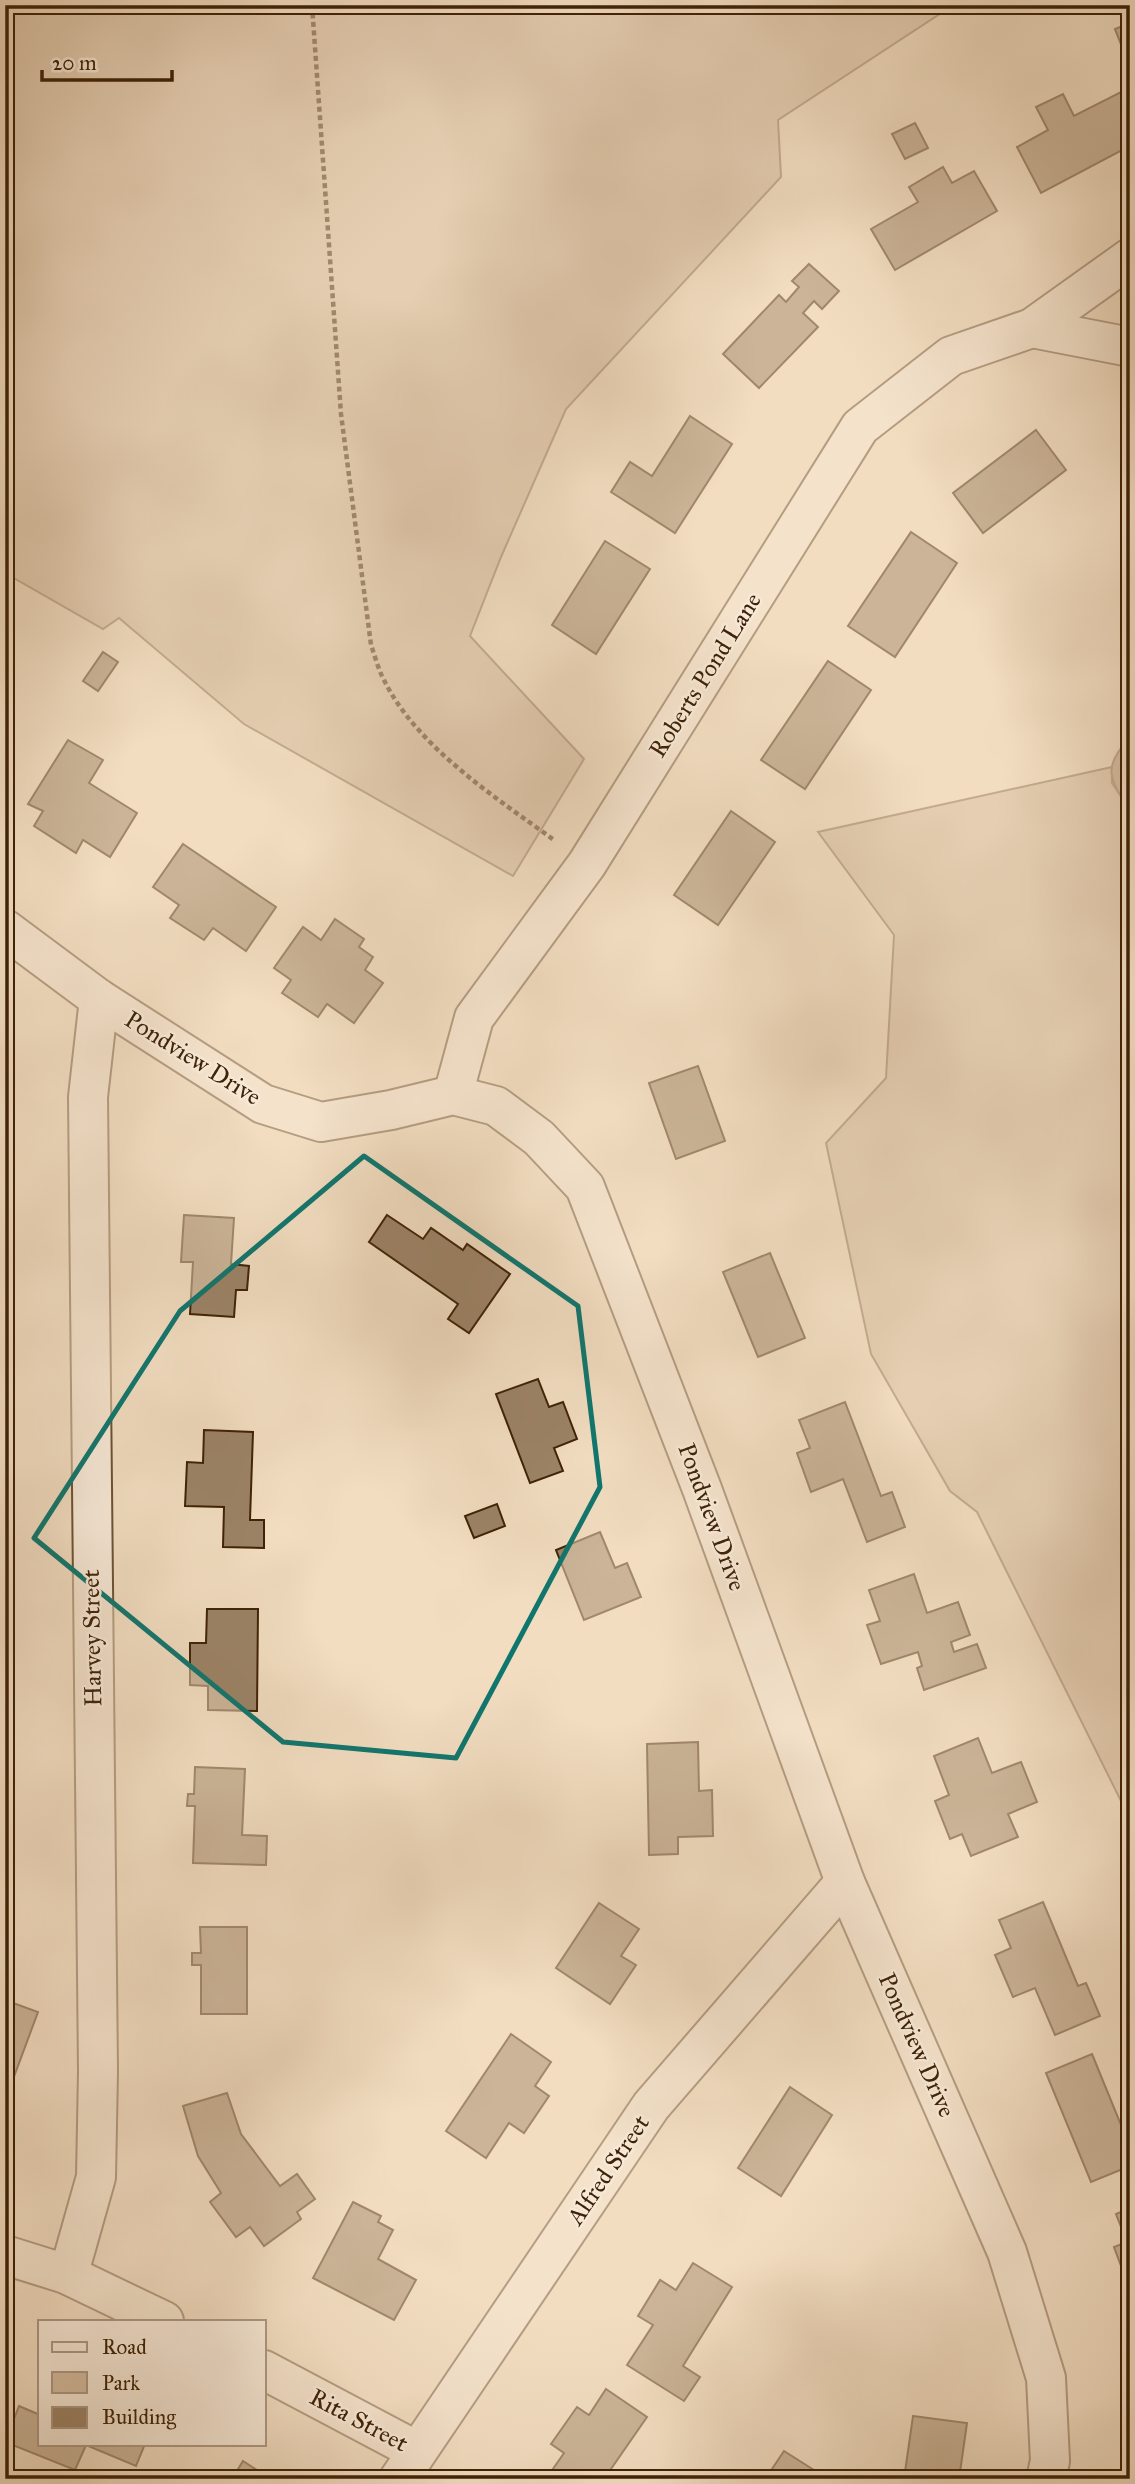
<svg xmlns="http://www.w3.org/2000/svg" width="1135" height="2484" font-family="'IM FELL Great Primer',serif">
  <style>
    .green { fill: #d4bda1; stroke: #8a7054; stroke-width: 2 }
    .water { fill: #b59d81; stroke: #866c50; stroke-width: 2 }
    .building { fill: #9c8367; stroke: #3f2206; stroke-width: 2 }
    .lines { fill: none; stroke-linecap: round; stroke-linejoin: round }
    .street-casing { stroke: #6c5135; stroke-width: 42 }
    .path { stroke: #3f2206; stroke-width: 4.5; stroke-dasharray: 5 3.5; stroke-linecap: butt }
    .street { stroke: #f7e9d7; stroke-width: 38 }
    .marked { fill: none; stroke: #0f766e; stroke-width: 5; stroke-linejoin: round }
    .labels { text-anchor: middle; stroke-width: 5; stroke-linejoin: round; paint-order: stroke }
    .street-label { font-size: 24px; fill: #3f2206; stroke: #f7e9d7 }
  </style>
  <rect width="100%" height="100%" fill="#f2ddc1"/>
  <filter id="stains"><feTurbulence type="fractalNoise" baseFrequency=".00286" numOctaves="4"/><feColorMatrix values="0 0 0 0 .2 0 0 0 0 .09 0 0 0 0 .02 0 0 0 .5 -.17"/></filter>
  <radialGradient id="worn" r=".72"><stop offset=".6" stop-color="#630" stop-opacity="0"/><stop offset="1" stop-color="#630" stop-opacity=".3"/></radialGradient>
  <g class="green">
    <path d="M5 5H960L949 8 778 120 781 177 566 409 501 557 470 636 584 759 513 876 244 724 119 618 103 629 5 573Z"/>
    <path d="M1112 767V783L1130 810V1819L977 1512 950 1491 871 1354 826 1143 886 1078 894 935 818 832Z"/>
  </g>
  <path class="water" d="M1130 738V810C1110 780 1101 767 1130 738Z"/>
  <g class="building">
    <path d="M1130 23V56L1126 57 1115 29Z"/>
    <path d="M1121 92 1130 109V146L1041 193 1017 147 1048 130 1036 107 1063 94 1074 116Z"/>
    <path d="M915 123 928 148 905 159 892 134Z"/>
    <path d="M943 167 952 183 974 171 997 211 895 270 871 229 918 202 909 187Z"/>
    <path d="M809 264 839 291 822 309 814 301 803 313 818 327 759 388 723 354 779 295 786 302 799 287 792 281Z"/>
    <path d="M690 416 732 444 675 533 611 492 630 462 652 476Z"/>
    <path d="M1036 430 1066 470 983 533 953 493Z"/>
    <path d="M911 532 957 563 895 657 848 626Z"/>
    <path d="M605 541 650 569 596 654 552 625Z"/>
    <path d="M103 652 118 662 98 691 83 681Z"/>
    <path d="M828 661 871 690 805 789 761 760Z"/>
    <path d="M68 740 103 760 89 783 137 813 110 857 83 840 76 853 34 826 43 811 28 804Z"/>
    <path d="M731 811 775 842 718 925 674 895Z"/>
    <path d="M183 844 276 907 246 951 213 928 204 940 170 918 179 905 153 887Z"/>
    <path d="M335 919 364 939 359 947 373 957 365 970 383 983 354 1023 327 1004 318 1017 282 993 291 980 274 968 303 927 321 940Z"/>
    <path d="M698 1066 725 1141 676 1159 649 1083Z"/>
    <path d="M184 1215 234 1218 231 1264 249 1266 247 1290H236L234 1317 190 1314 193 1262H181Z"/>
    <path d="M387 1215 423 1239 431 1228 463 1250 467 1244 510 1274 469 1333 448 1319 458 1304 369 1242Z"/>
    <path d="M770 1253 805 1338 758 1357 723 1272Z"/>
    <path d="M538 1379 549 1407 563 1402 577 1439 554 1448 563 1471 530 1483 496 1394Z"/>
    <path d="M845 1402 881 1496 892 1492 905 1527 867 1542 843 1479 811 1492 797 1453 810 1448 799 1420Z"/>
    <path d="M204 1430 253 1432 250 1520H264V1548L223 1547 224 1507 185 1506 187 1462 203 1463Z"/>
    <path d="M497 1504 505 1526 474 1538 465 1516Z"/>
    <path d="M600 1532 615 1568 627 1563 641 1597 584 1620 556 1550Z"/>
    <path d="M914 1574 927 1613 958 1602 970 1635 951 1642 954 1652 977 1644 986 1668 924 1690 917 1668 922 1666 918 1652 881 1664 867 1625 880 1621 869 1590Z"/>
    <path d="M207 1609H258L257 1711 208 1710V1686L190 1685V1643H206Z"/>
    <path d="M978 1738 992 1773 1021 1762 1037 1802 1008 1814 1018 1837 971 1856 962 1834 950 1839 935 1801 949 1795 934 1756Z"/>
    <path d="M698 1742 699 1791 712 1790 713 1836 678 1837V1854L649 1855 647 1744Z"/>
    <path d="M195 1767 245 1769 242 1835 267 1836 266 1865 193 1863 195 1806H187L188 1794H194Z"/>
    <path d="M1043 1902 1078 1986 1086 1983 1100 2016 1055 2035 1035 1988 1013 1997 995 1955 1011 1948 999 1920Z"/>
    <path d="M599 1903 639 1929 621 1956 636 1965 610 2004 556 1968Z"/>
    <path d="M200 1927H247V2014H201V1965H192V1953H201Z"/>
    <path d="M5 2000 38 2012 5 2101Z"/>
    <path d="M511 2034 551 2062 535 2086 549 2096 524 2133 509 2123 486 2158 446 2131Z"/>
    <path d="M1092 2054 1130 2147V2166L1091 2182 1046 2073Z"/>
    <path d="M790 2087 832 2115 781 2196 738 2168Z"/>
    <path d="M227 2093 241 2134 280 2186 297 2174 315 2199 297 2212 301 2219 264 2246 250 2227 236 2237 210 2202 221 2193 198 2156 183 2106Z"/>
    <path d="M353 2202 381 2216 378 2222 393 2230 378 2259 416 2280 394 2320 313 2278Z"/>
    <path d="M1130 2208V2281L1127 2282 1114 2247 1127 2242 1116 2214Z"/>
    <path d="M693 2263 732 2287 683 2366 700 2377 684 2401 627 2365 653 2325 638 2316 660 2280 676 2290Z"/>
    <path d="M606 2389 647 2417 604 2479H546L564 2453 551 2444 577 2407 589 2415Z"/>
    <path d="M19 2406 40 2415V2444H145L136 2466 86 2445 75 2470 5 2442Z"/>
    <path d="M913 2416 967 2423 959 2479H904Z"/>
    <path d="M784 2451 825 2477 824 2479H787L772 2469Z"/>
    <path d="M243 2461 271 2479H232Z"/>
  </g>
  <g class="lines">
    <defs>
      <g id="street">
        <path d="M1032 328 1130 347"/>
        <path d="M5 929 99 999 263 1104 321 1122 391 1110 453 1095 496 1106 539 1138 585 1187 702 1489 845 1882 1007 2252 1046 2378 1050 2461 1046 2479"/>
        <path d="M453 1095 474 1018 587 864 860 427 951 356 1032 328 1130 258"/>
        <path d="M5 2255 66 2274 164 2321"/>
        <path d="M66 2274 72 2262 96 2177 98 2072 88 1097 99 999"/>
        <path d="M264 2370 417 2451"/>
        <path d="M399 2479 651 2106 845 1882"/>
      </g>
    </defs>
    <use href="#street" class="street-casing"/>
    <path class="path" d="M312 5 341 414 371 645C375 656 378 669 384 680 417 747 495 797 554 840"/>
    <use href="#street" class="street"/>
  </g>
  <path d="M0 0H1135V2484H0ZM364 1156 578 1306 600 1487 456 1758 283 1742 34 1538 180 1311Z" fill="#f2ddc1" fill-opacity=".55" fill-rule="evenodd"/>
  <path class="marked" d="M364 1156 578 1306 600 1487 456 1758 283 1742 34 1538 180 1311Z"/>
  <g class="labels">
    <g class="street-label">
      <text transform="translate(705 675) rotate(-58)" y="8">Roberts Pond Lane</text>
      <text transform="translate(193 1058) rotate(32)" y="8">Pondview Drive</text>
      <text transform="translate(712 1517) rotate(70)" y="8">Pondview Drive</text>
      <text transform="translate(92 1638) rotate(-91)" y="8">Harvey Street</text>
      <text transform="translate(917 2045) rotate(66)" y="8">Pondview Drive</text>
      <text transform="translate(608 2170) rotate(-56)" y="8">Alfred Street</text>
      <text transform="translate(359 2420) rotate(28)" y="8">Rita Street</text>
    </g>
  </g>
  <rect width="1135" height="2484" fill="none" stroke="#f2ddc1" stroke-width="28"/>
  <rect x="7" y="7" width="1121" height="2470" fill="none" stroke="#3f2206" stroke-width="3.5"/>
  <rect x="14" y="14" width="1107" height="2456" fill="none" stroke="#3f2206" stroke-width="2"/>
  <rect x="38" y="2320" width="228" height="126" fill="#f7e9d7" stroke="#ad9983" stroke-width="2"/>
  <rect x="52" y="2342" width="35" height="10" fill="#f7e9d7" stroke="#ad9983" stroke-width="2"/>
  <text x="102" y="2354" font-size="21" fill="#3f2206">Road</text>
  <rect x="52" y="2372" width="35" height="21" fill="#d4bda1" stroke="#ad9983" stroke-width="2"/>
  <text x="102" y="2390" font-size="21" fill="#3f2206">Park</text>
  <rect x="52" y="2407" width="35" height="21" fill="#9c8367" stroke="#ad9983" stroke-width="2"/>
  <text x="102" y="2424" font-size="21" fill="#3f2206">Building</text>
  <path d="M42 70v10h130v-10" fill="none" stroke="#3f2206" stroke-width="3.5"/>
  <text x="52" y="70" font-size="21" fill="#3f2206" stroke="#f7e9d7" stroke-width="5" paint-order="stroke">20 m</text>
  <rect width="100%" height="100%" filter="url(#stains)"/>
  <rect width="100%" height="100%" fill="url(#worn)"/>
</svg>
